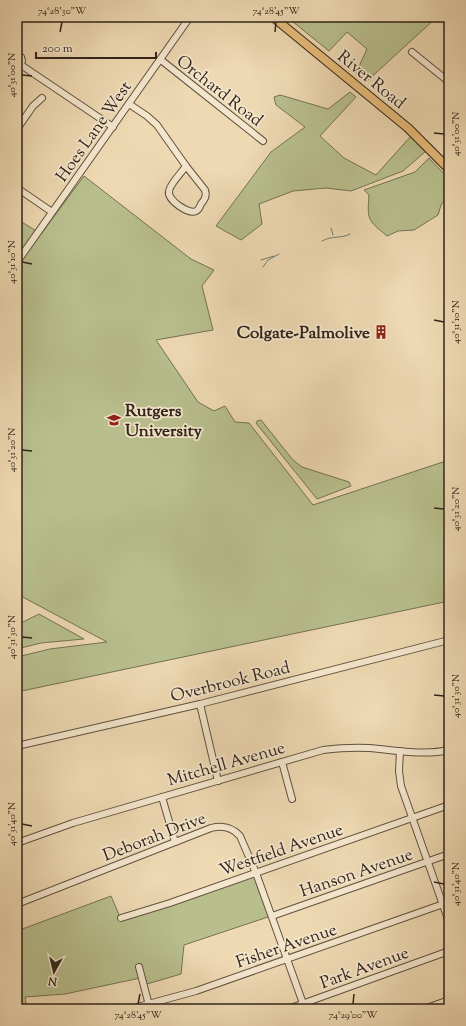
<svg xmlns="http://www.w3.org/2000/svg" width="466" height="1026" font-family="'Sorts Mill Goudy',serif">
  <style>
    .green { fill: #b8bf8d; stroke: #747254 }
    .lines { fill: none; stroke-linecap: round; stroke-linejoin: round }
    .stream { stroke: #6f7e74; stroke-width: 1 }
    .minor-casing { stroke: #605140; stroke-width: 8 }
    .major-casing { stroke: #31241a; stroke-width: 10 }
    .minor { stroke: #f4e6cd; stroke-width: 6 }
    .major { stroke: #e7bc79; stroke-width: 8 }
    .ticks { fill: none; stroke: #31241a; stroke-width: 1.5 }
    .labels { text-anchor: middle; stroke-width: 3.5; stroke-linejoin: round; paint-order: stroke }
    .street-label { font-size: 17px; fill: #31241a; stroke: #f4e6cd }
    .poi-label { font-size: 17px; font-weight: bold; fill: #31241a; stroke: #f4e6cd; text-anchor: end }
    .neatline { fill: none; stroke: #31241a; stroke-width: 1.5 }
    .ticks-label { font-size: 10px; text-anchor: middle; fill: #31241a }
  </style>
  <rect width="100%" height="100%" fill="#eed9b2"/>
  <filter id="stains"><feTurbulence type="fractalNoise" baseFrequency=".005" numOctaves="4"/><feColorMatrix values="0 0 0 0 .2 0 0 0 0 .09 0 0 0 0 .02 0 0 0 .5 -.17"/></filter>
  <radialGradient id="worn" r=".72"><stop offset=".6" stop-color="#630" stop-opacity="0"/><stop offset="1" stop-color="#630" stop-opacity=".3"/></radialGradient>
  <g class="green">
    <path d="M287 17H437L366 82 356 73 367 49 347 32 329 51Z"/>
    <path d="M350 92 356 97 320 136 344 158 376 175 411 136 426 151 403 171 351 191 326 188 293 191 259 204 262 224 241 240 216 226 271 152 305 127 276 105 274 97 280 95 328 109Z"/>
    <path d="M429 158 449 179V194L441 205 438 215 414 230 398 231 387 236C368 220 367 221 369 195L364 190 415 172Z"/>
    <path d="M84 176 191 259 214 270 202 286 213 330 156 340 198 402 214 411 225 406 235 422 249 423 313 505 449 460V601L17 692V657L50 649 107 642 17 594V219L41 234Z"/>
    <path d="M261 420 293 460 302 467 349 482 351 486 317 499 256 423 257 421Z"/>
    <path d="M39 614 84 639 41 643 17 649V625Z"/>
    <path d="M256 873 271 916 184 945 181 974 147 984 145 977 65 994 25 997 27 1009H17V931L111 896 120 917Z"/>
  </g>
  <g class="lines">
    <g class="stream">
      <path d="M331 228 333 235"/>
      <path d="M322 241C333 235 342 239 350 234"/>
      <path d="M261 260 274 256"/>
      <path d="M263 267 268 260 279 254"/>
    </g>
    <defs>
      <g id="minor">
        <path d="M412 52 449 82"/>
        <path d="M17 55 21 57 22 61 20 66 17 68"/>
        <path d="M161 60 263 141"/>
        <path d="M21 65 113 127"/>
        <path d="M129 104 147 116 157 125 186 166"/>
        <path d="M17 129 33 106 42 98"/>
        <path d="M186 166 205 190C207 196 205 199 201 204 200 206 199 210 196 211 189 215 167 200 169 191 170 184 182 172 186 166Z"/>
        <path d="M17 188 52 212"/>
        <path d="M17 262 190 17"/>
        <path d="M200 704 218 781"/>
        <path d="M17 746 200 704 449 640"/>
        <path d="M400 751 399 771 401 786 449 922"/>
        <path d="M282 762 292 799"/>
        <path d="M162 797 175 842"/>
        <path d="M17 843 73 823 323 750C339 748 354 747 369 748 395 750 423 756 449 750"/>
        <path d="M17 904 211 828C222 825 232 827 240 836L256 873 305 1009"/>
        <path d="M272 916 449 854"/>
        <path d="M121 918 170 903 449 805"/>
        <path d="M139 967 150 1009"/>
        <path d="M130 1009 196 991 449 902"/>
        <path d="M288 1009 449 951"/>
        <path d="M424 1009 449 1000"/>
      </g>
      <path id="major" d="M273 17 408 128 449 169"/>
    </defs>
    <use href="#minor" class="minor-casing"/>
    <use href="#major" class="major-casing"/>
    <use href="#minor" class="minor"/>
    <use href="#major" class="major"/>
  </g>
  <path class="ticks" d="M60 32 62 22M275 32 276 22M22 75 32 76M434 133 444 134M22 262 32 264M434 320 444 322M22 450 32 451M434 508 444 509M22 637 32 638M434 695 444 696M22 824 32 826M434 882 444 884M138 1004 140 994M353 1004 354 994"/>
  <defs>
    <symbol id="building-bare" viewBox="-9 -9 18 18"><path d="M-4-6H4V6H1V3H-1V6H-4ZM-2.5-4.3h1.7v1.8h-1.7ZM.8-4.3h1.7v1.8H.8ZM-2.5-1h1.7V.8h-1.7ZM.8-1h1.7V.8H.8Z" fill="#8f2418" stroke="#f4e6cd" stroke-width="2.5" paint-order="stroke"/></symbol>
    <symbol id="university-bare" viewBox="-9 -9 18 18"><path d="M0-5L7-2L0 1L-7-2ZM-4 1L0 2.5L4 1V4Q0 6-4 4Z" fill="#8f2418" stroke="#f4e6cd" stroke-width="2.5" paint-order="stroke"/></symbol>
  </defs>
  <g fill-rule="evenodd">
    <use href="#building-bare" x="371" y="322" width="20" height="20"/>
    <use href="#university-bare" x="104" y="410" width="20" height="20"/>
  </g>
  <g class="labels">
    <g class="street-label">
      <text transform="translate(372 79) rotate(39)" y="6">River Road</text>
      <text transform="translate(220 90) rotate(38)" y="6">Orchard Road</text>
      <text transform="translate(93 131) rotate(-55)" y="6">Hoes Lane West</text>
      <text transform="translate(230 681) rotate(-14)" y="6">Overbrook Road</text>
      <text transform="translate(226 763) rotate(-16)" y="6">Mitchell Avenue</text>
      <text transform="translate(154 836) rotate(-21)" y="6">Deborah Drive</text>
      <text transform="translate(281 849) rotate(-19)" y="6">Westfield Avenue</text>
      <text transform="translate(356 872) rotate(-19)" y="6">Hanson Avenue</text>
      <text transform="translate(286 945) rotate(-19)" y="6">Fisher Avenue</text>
      <text transform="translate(364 967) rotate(-20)" y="6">Park Avenue</text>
    </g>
    <g class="poi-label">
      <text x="370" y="338">Colgate-Palmolive</text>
      <text x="125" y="416" text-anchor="start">Rutgers<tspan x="125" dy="20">University</tspan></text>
    </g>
  </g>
  <rect width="466" height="1026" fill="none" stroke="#eed9b2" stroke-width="44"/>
  <g transform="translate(54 972) rotate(188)" stroke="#f4e6cd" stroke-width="3" paint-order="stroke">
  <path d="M0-3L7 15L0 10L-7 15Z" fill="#31241a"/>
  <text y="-6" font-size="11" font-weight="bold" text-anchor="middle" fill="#31241a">N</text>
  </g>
  <path d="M36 52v6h120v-6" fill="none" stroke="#31241a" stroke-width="2"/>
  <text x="42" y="52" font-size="12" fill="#31241a" stroke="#f4e6cd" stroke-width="3" paint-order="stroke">200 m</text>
  <rect x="22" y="22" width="422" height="982" class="neatline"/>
  <g class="ticks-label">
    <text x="62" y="14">74°28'30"W</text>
    <text x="276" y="14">74°28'45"W</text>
    <text transform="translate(11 75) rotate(-90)" y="4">40°31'00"N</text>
    <text transform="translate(455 134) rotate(-90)" y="4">40°31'00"N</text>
    <text transform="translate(11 262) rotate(-90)" y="4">40°31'10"N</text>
    <text transform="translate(455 322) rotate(-90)" y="4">40°31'10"N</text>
    <text transform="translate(11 450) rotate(-90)" y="4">40°31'20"N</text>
    <text transform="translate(455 509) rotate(-90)" y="4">40°31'20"N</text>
    <text transform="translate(11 637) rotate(-90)" y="4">40°31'30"N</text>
    <text transform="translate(455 696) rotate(-90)" y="4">40°31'30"N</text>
    <text transform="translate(11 824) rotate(-90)" y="4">40°31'40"N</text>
    <text transform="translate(455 884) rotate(-90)" y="4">40°31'40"N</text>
    <text x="138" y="1018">74°28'45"W</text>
    <text x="353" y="1018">74°29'00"W</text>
  </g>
  <rect width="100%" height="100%" filter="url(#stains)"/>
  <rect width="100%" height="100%" fill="url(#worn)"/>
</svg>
